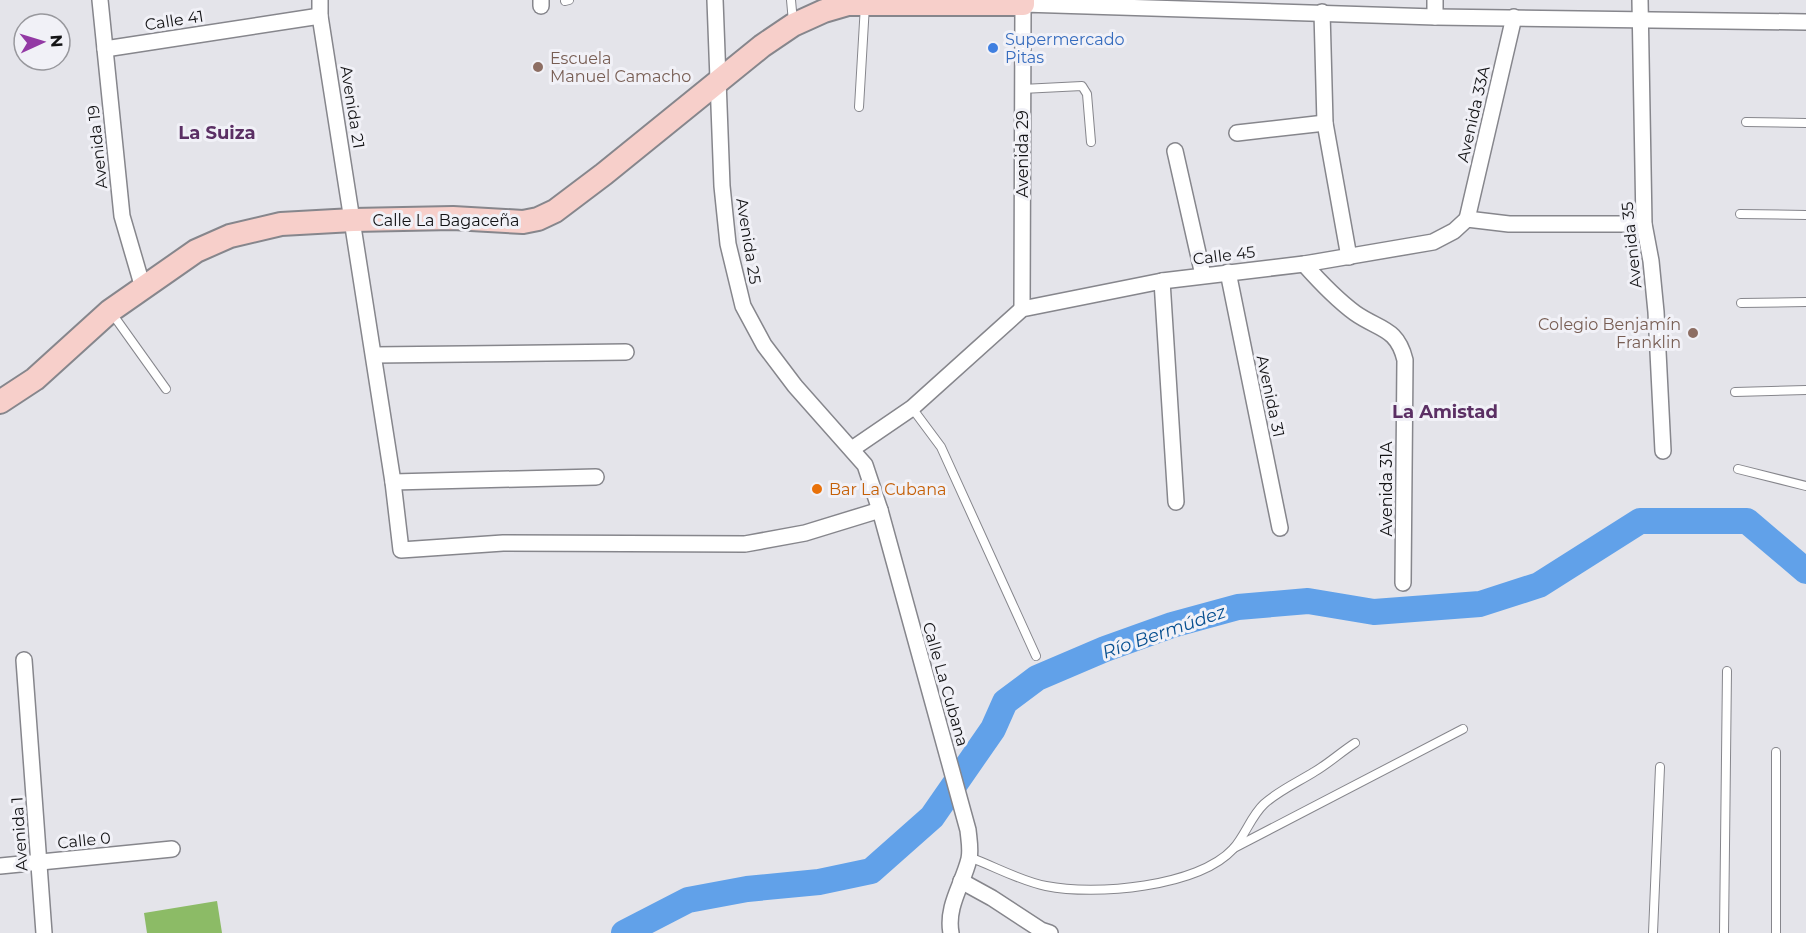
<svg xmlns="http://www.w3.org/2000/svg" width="1806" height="933" font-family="Montserrat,sans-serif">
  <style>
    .forest { fill: #8cbb66 }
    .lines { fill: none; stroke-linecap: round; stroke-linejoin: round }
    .river { stroke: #61a1e9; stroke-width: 26 }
    .lane-casing { stroke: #86868c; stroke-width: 10 }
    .street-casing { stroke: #86868c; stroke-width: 18 }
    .secondary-casing { stroke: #86868c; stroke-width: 26 }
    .lane { stroke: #fff; stroke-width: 8 }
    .street { stroke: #fff; stroke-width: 15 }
    .secondary { stroke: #f7cfca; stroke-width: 22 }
    .shop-dot { fill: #3f7fe0; stroke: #f1f1f7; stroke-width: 2 }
    .education-dot { fill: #8d6e63; stroke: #f1f1f7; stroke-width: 2 }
    .food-dot { fill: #e8710a; stroke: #f1f1f7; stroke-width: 2 }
    .labels { text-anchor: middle; stroke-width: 6; stroke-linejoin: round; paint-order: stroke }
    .street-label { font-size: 16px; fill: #131315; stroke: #f1f1f7 }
    .shop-label { font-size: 16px; fill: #366cbe; stroke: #f1f1f7; text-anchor: start }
    .education-label { font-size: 16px; fill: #785e54; stroke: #f1f1f7; text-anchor: start }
    .food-label { font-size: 16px; fill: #c56008; stroke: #f1f1f7; text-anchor: start }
    .neighbourhood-label { font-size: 18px; font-weight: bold; fill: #5b2f64; stroke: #f1f1f7 }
    .water-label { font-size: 18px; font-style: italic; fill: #064f90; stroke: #f1f1f7 }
  </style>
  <rect width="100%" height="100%" fill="#e4e4ea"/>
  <path class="forest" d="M217 901 222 933H147L144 913Z"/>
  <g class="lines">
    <path class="river" d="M624 933 688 900 747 889 819 882 871 871 932 817 993 729 1005 702 1037 678 1105 649 1172 625 1238 607 1308 601 1374 612 1480 604 1539 585 1640 521H1747L1806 571"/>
    <defs>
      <g id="lane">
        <path d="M791 0 793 22"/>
        <path d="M565 1 569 0"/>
        <path d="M1022 89 1082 86 1087 94 1091 142"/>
        <path d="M859 107 865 5"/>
        <path d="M1746 122 1806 123"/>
        <path d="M1740 214 1806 215"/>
        <path d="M1741 303 1806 302"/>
        <path d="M111 312 166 389"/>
        <path d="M1735 392 1806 390"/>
        <path d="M912 408 941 447 1036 656"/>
        <path d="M1738 469 1806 486"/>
        <path d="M1776 752V933"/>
        <path d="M1234 848 1463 729"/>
        <path d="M969 857C994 866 1020 881 1046 886 1095 896 1198 887 1233 849 1245 836 1251 816 1264 804 1278 791 1298 782 1314 772 1328 764 1341 752 1355 743"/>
        <path d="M1653 933 1660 767"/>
        <path d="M1724 933 1727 671"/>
      </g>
      <g id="street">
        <path d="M100 0 122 216 143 288"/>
        <path d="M320 0V16L393 482 401 550 503 543 745 544 805 533 880 510"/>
        <path d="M541 0V6"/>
        <path d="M715 0 722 186 728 244 743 306 764 345 795 386 865 465 880 510 968 830C969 840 971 850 969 859 963 884 946 906 951 933"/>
        <path d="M1640 0 1644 224 1651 261 1656 312 1663 451"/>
        <path d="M1322 12 1325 123 1349 257"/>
        <path d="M1435 17V0"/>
        <path d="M105 49 320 16"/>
        <path d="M1237 133 1325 123"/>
        <path d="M1175 151 1203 275"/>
        <path d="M1467 219 1514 17"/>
        <path d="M1304 264C1320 282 1336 299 1355 313 1379 330 1397 327 1405 360L1403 583"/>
        <path d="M1228 272 1280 528"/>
        <path d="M1162 281 1176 502"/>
        <path d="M1022 309 1023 4 1435 17 1806 22"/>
        <path d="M374 355 626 352"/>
        <path d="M852 449 912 408 1022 309 1162 281 1304 264 1433 242 1454 231 1467 219 1509 224H1644"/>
        <path d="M393 482 596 477"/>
        <path d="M24 660 44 933"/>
        <path d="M0 866 172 849"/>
        <path d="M961 881 992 898 1041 930 1050 933"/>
      </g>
      <path id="secondary" d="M0 402 35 379 110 311 196 251 230 236 281 224 353 220 453 218 523 222 538 219 555 211 604 174 762 46 793 25 824 11 848 4H1023V0"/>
    </defs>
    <use href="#lane" class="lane-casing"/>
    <use href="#street" class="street-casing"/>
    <use href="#secondary" class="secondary-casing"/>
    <use href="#lane" class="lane"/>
    <use href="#street" class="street"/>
    <use href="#secondary" class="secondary"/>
  </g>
  <circle class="shop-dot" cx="993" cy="48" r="6"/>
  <g class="education-dot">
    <circle cx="538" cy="67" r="6"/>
    <circle cx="1693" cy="333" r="6"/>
  </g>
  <circle class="food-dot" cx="817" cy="489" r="6"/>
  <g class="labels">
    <g class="street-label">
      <text transform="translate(174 20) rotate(-9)" y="6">Calle 41</text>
      <text transform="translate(353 107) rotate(81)" y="6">Avenida 21</text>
      <text transform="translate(1473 114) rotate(-77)" y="6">Avenida 33A</text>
      <text transform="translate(97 147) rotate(-96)" y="6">Avenida 19</text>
      <text transform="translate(1022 154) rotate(-90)" y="6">Avenida 29</text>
      <text x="446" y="226">Calle La Bagaceña</text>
      <text transform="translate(749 241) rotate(81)" y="6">Avenida 25</text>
      <text transform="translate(1631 245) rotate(-96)" y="6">Avenida 35</text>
      <text transform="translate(1224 255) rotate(-7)" y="6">Calle 45</text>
      <text transform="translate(1271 396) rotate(78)" y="6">Avenida 31</text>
      <text transform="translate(1386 489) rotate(-90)" y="6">Avenida 31A</text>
      <text transform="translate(946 684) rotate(74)" y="6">Calle La Cubana</text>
      <text transform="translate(19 834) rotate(-94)" y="6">Avenida 1</text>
      <text transform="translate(84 840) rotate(-6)" y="6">Calle 0</text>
    </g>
    <g class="shop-label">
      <text x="1005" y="45">Supermercado<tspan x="1005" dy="18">Pitas</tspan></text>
    </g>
    <g class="education-label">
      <text x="550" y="64">Escuela<tspan x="550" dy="18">Manuel Camacho</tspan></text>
      <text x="1681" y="330" text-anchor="end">Colegio Benjamín<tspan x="1681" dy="18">Franklin</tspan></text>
    </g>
    <g class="food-label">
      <text x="829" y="495">Bar La Cubana</text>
    </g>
    <g class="neighbourhood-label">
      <text x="217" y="139">La Suiza</text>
      <text x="1445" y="418">La Amistad</text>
    </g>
    <g class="water-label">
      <text transform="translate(1164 632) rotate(-19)" y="6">Río Bermúdez</text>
    </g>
  </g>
  <g transform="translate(42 42) rotate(86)"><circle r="28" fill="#f1f1f7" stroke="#98989d" stroke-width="1.5"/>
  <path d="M0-4.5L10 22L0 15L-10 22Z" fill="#9339a4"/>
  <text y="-9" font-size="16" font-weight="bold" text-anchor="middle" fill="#131315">N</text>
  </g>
</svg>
